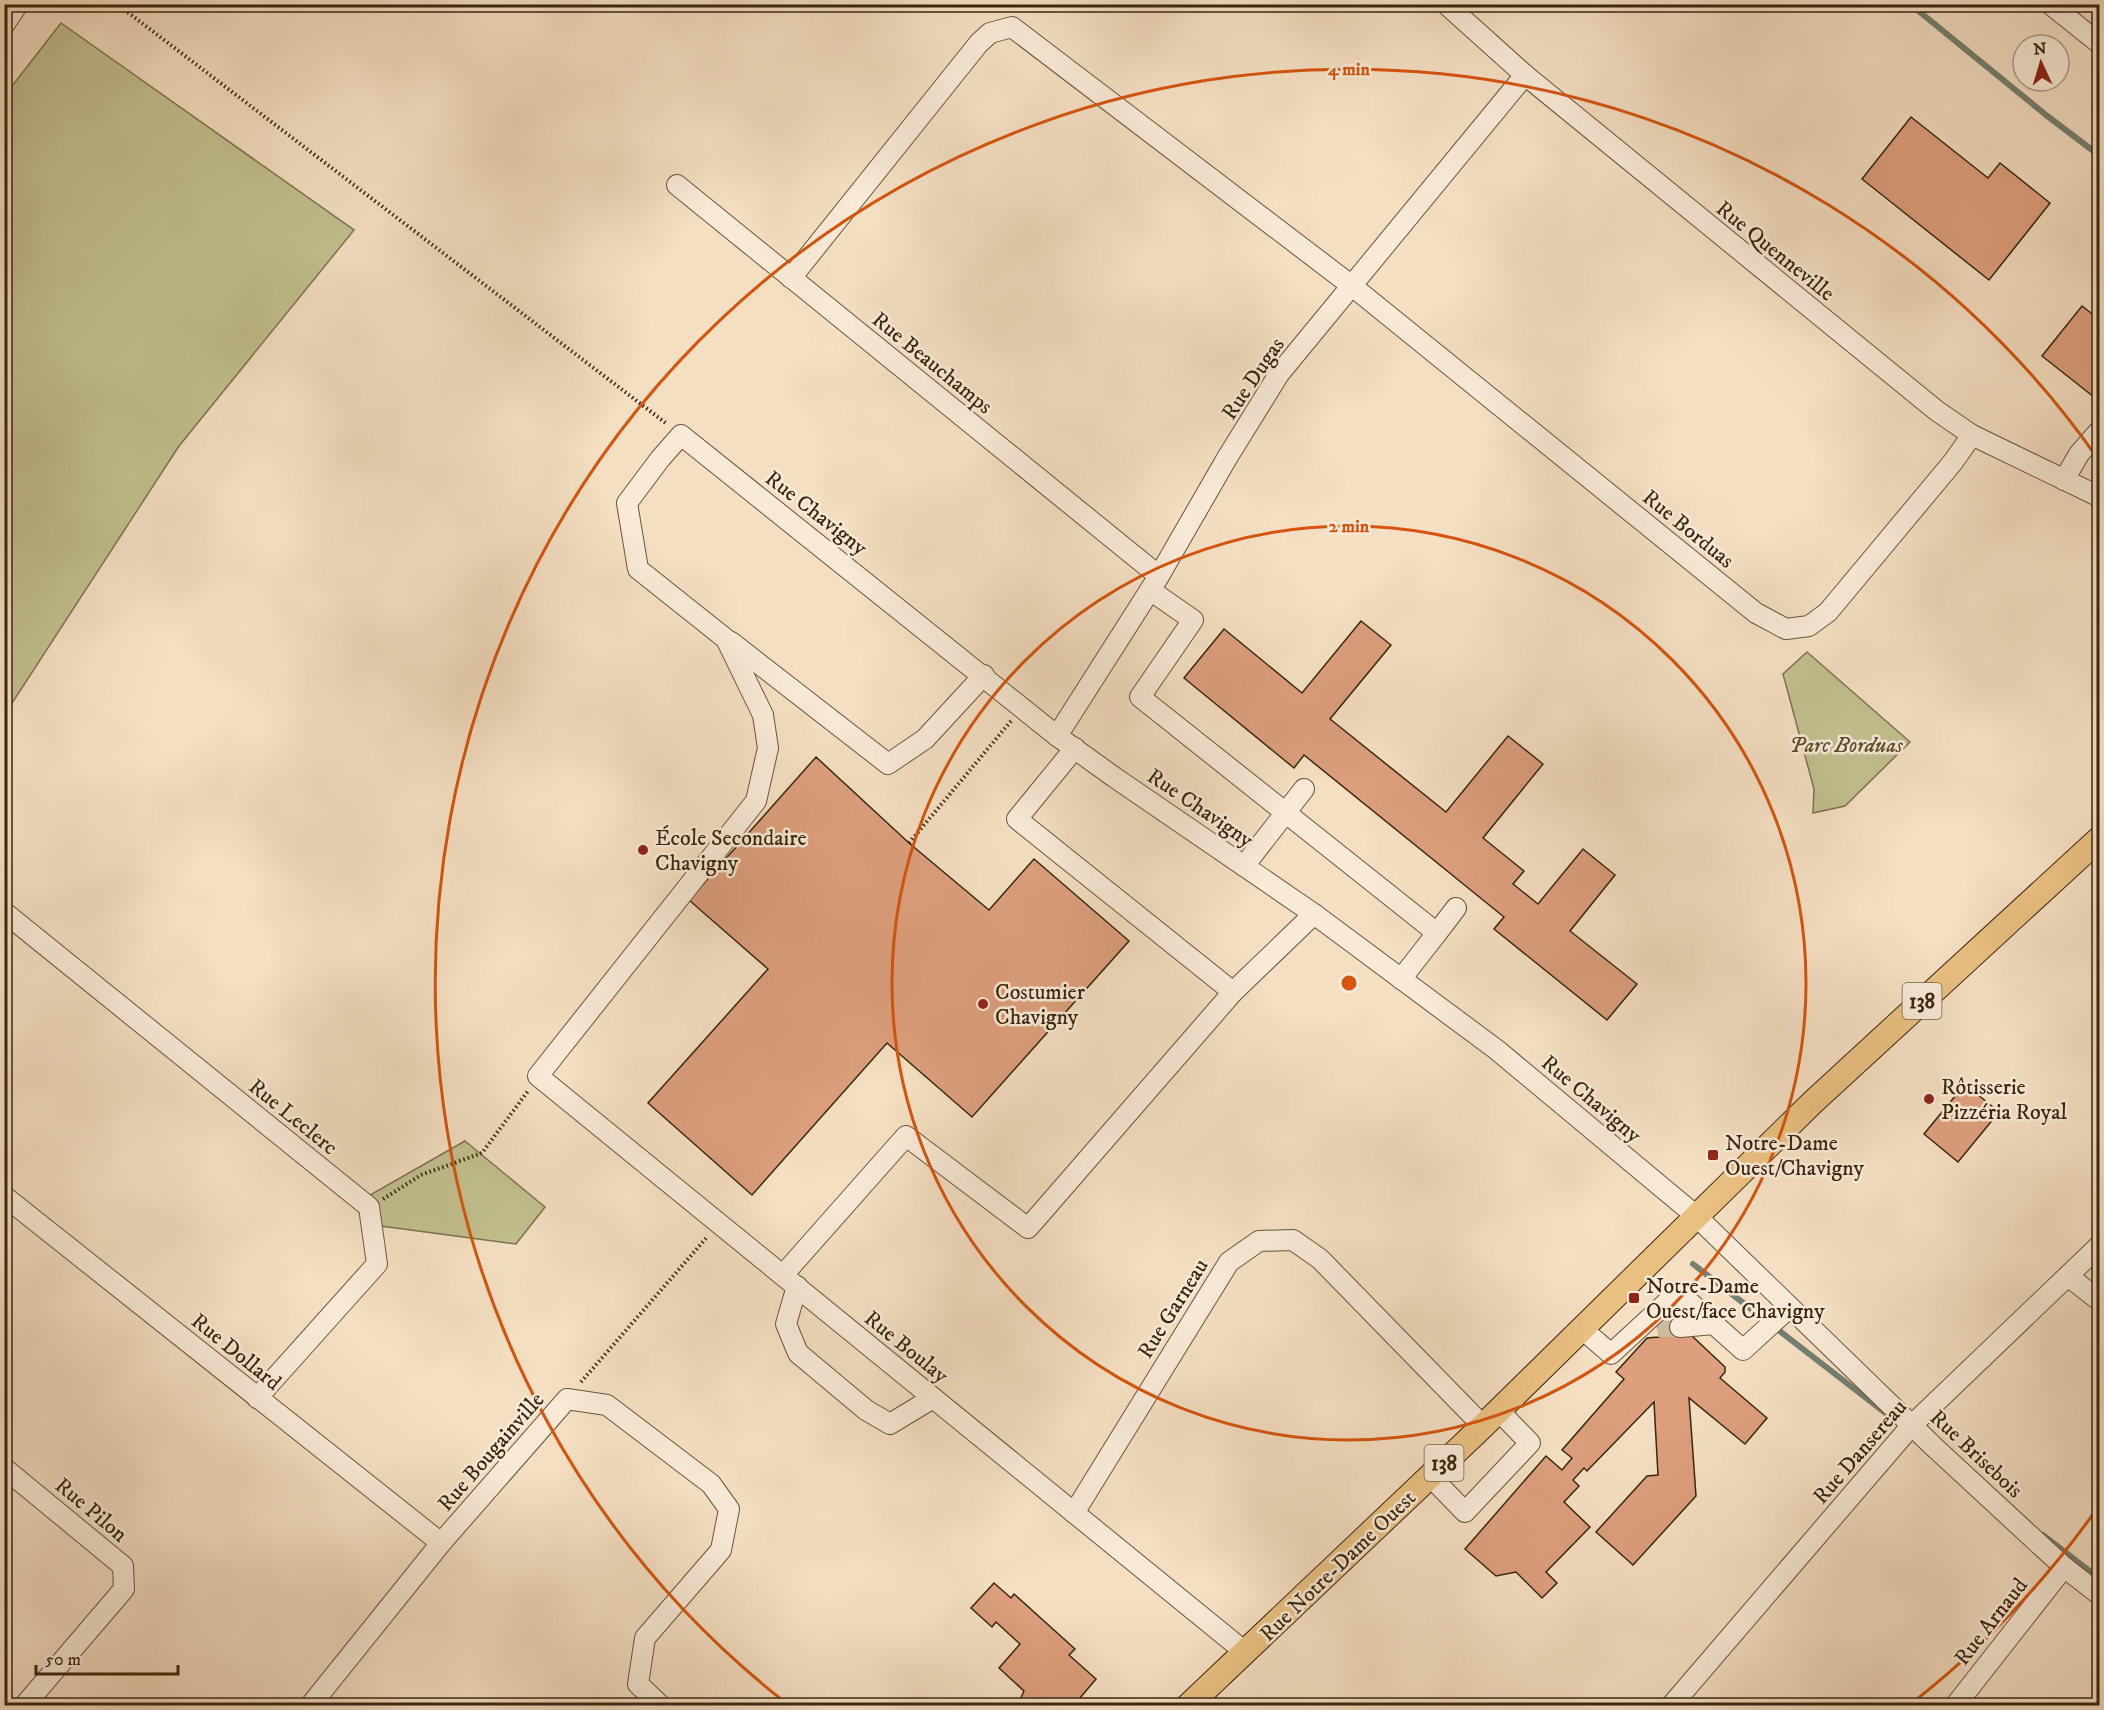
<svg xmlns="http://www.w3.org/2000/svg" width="2104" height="1710" font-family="'IM FELL DW Pica',serif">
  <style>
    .green { fill: #c2c08f; stroke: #7d734e; stroke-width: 1.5 }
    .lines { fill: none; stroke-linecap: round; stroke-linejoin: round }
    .stream { stroke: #748073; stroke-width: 6 }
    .building { fill: #dd9f7c; stroke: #38260e; stroke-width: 1.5 }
    .minor-tunnel { stroke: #ceba9e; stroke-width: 20; stroke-dasharray: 20 10; stroke-linecap: butt }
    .minor-casing { stroke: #67543b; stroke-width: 22 }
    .major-casing { stroke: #38260e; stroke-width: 26 }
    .path { stroke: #38260e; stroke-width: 4; stroke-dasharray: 1.5 3; stroke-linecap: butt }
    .minor { stroke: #f8ead7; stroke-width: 20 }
    .major { stroke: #eac081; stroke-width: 24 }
    .ring { fill: none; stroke: #d6540c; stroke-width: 3 }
    .poi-dot { fill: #8f2418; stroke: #f8ead7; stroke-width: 2 }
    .labels { text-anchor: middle; stroke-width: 5; stroke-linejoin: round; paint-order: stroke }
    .shield { fill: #f8ead7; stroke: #72614a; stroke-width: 1.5 }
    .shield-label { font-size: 21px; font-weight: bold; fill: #38260e }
    .street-label { font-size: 22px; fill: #38260e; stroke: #f8ead7 }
    .park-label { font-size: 22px; font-style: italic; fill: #5a4c2e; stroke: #f8ead7 }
    .poi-label { font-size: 22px; fill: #38260e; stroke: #f8ead7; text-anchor: start }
    .centre { fill: #d6540c; stroke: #f8ead7; stroke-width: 3 }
    .ring-label { font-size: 18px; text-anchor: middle; font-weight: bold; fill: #d6540c; stroke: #f8ead7; stroke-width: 5; stroke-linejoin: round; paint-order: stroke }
  </style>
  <rect width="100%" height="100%" fill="#f4dfc2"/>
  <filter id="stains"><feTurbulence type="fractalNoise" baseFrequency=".00333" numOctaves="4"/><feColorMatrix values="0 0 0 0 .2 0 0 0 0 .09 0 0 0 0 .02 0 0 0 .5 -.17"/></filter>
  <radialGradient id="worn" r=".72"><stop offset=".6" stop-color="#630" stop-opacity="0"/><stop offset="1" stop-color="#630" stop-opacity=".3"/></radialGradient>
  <g class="green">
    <path d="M61 23 354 230 179 446 5 714V95Z"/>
    <path d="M1807 652 1910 742 1845 806 1813 813 1814 789 1783 674Z"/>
    <path d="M465 1141 545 1207 516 1244 381 1226 370 1195Z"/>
  </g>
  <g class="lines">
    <g class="stream">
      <path d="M1910 4 2046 115 2100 156"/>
      <path d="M1693 1264 1888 1415"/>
      <path d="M2043 1535 2100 1579"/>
    </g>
  </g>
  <g class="building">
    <path d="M1911 117 1988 178 2000 163 2050 203 1989 280 1862 179Z"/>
    <path d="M2082 306 2100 320 2099 401 2042 356Z"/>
    <path d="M1361 621 1391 645 1330 719 1446 812 1508 736 1543 764 1483 838 1524 871 1513 884 1538 904 1583 849 1615 875 1570 931 1637 984 1607 1020 1494 929 1504 917 1304 755 1294 768 1184 678 1224 629 1302 693Z"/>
    <path d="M816 757 909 843 989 910 1034 859 1129 941 972 1117 887 1043 752 1195 648 1103 768 969 689 900Z"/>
    <path d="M1965 1084 1999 1112 1958 1162 1924 1134Z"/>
    <path d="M1680 1320 1691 1335 1725 1367V1372L1720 1378 1767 1418 1745 1444 1689 1398 1696 1496 1633 1565 1596 1532 1647 1476 1658 1475 1654 1402 1587 1471 1584 1468 1573 1480 1579 1486 1564 1502 1590 1527 1546 1572 1557 1583 1542 1598 1516 1572 1496 1576 1465 1549 1546 1456 1562 1470 1572 1458 1562 1450 1624 1379 1616 1372 1647 1338 1659 1337 1658 1321Z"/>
    <path d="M994 1583 1011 1598 1014 1594 1075 1649 1069 1655 1096 1679 1073 1706H1023L1019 1702 1024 1691 999 1668 1020 1644 996 1622 992 1627 971 1608Z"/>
  </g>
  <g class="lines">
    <path class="minor-tunnel" d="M1658 1327H1680"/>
    <defs>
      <g id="minor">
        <path d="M1446 4 1525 75 1937 411 1972 435 2100 497"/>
        <path d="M2050 4 2100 44"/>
        <path d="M4 25 18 4"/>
        <path d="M677 185 1159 576"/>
        <path d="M791 278 979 43 990 33 1012 27 1352 286 1756 613 1786 629 1809 626 1828 612 1953 462 1972 435"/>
        <path d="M2064 480 2079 454 2100 430"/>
        <path d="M1150 590 1193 620 1140 697 1437 933 1401 979"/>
        <path d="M731 642 888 764 925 739 984 675"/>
        <path d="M1057 736 1159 576 1227 458 1279 374 1525 75"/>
        <path d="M1075 748 1017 819 1233 992"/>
        <path d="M1244 866 1304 789"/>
        <path d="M4 912 369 1207 377 1264 257 1398"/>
        <path d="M1437 933 1456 908"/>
        <path d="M4 1196 441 1543"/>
        <path d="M783 1275 906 1136 1028 1228 1233 992 1314 914"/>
        <path d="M2068 1276 2100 1301"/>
        <path d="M797 1286 786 1324 798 1353 866 1410 890 1424 933 1398"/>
        <path d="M1680 1327 1714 1324"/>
        <path d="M1581 1328 1611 1354 1678 1292 1743 1350 1790 1307"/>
        <path d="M4 1468 123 1566 124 1589 24 1706"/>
        <path d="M1430 1476 1465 1512 1530 1443 1498 1410"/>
        <path d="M1074 1513 1229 1262 1259 1241 1293 1240 1320 1259 1483 1426"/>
        <path d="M1245 1652 538 1076 756 801 768 748 763 715 726 639 638 569 627 503 660 459 681 435 1057 736 1114 777 1314 914 1497 1050 1695 1215 1933 1446 2064 1567 2100 1595"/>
        <path d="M310 1706 441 1543 567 1399 607 1405 711 1484 729 1509 721 1550 645 1638 638 1684 661 1706"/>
        <path d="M1671 1706 1912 1425 2100 1245"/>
        <path d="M1955 1706 2064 1567"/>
      </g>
      <path id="major" d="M1188 1706 1483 1426 1813 1102 2100 838"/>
    </defs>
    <use href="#minor" class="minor-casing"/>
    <use href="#major" class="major-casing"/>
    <g class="path">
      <path d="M117 4 667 424"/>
      <path d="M909 843 1011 721"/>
      <path d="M383 1199 421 1175 482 1153 528 1091"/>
      <path d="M581 1382 708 1236"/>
    </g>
    <use href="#minor" class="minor"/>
    <use href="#major" class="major"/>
  </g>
  <g class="ring">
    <circle cx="1349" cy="983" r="457"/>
    <path d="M2098 1507A914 914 0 0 1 1912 1703M786 1703A914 914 0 1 1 2098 459"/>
  </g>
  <g class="poi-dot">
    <circle cx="643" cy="850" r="6"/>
    <circle cx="983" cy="1004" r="6"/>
    <circle cx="1929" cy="1099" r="6"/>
    <rect x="1707" y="1149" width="12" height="12" rx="3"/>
    <rect x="1628" y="1292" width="12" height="12" rx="3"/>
  </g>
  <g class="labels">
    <g class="shield">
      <rect x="1902.5" y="983" width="39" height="36" rx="4.5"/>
      <rect x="1424.5" y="1445" width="39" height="36" rx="4.5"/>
    </g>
    <g class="shield-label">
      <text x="1922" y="1008">138</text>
      <text x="1444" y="1470">138</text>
    </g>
    <g class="street-label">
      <text transform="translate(1776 250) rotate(39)" y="8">Rue Quenneville</text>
      <text transform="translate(933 362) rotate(39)" y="8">Rue Beauchamps</text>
      <text transform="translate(1252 378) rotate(-56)" y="8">Rue Dugas</text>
      <text transform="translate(817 512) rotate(38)" y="8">Rue Chavigny</text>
      <text transform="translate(1689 528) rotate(39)" y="8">Rue Borduas</text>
      <text transform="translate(1201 807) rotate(34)" y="8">Rue Chavigny</text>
      <text transform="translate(1592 1098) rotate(40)" y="8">Rue Chavigny</text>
      <text transform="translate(294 1116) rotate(39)" y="8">Rue Leclerc</text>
      <text transform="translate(1172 1308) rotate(-58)" y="8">Rue Garneau</text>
      <text transform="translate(907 1346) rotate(39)" y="8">Rue Boulay</text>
      <text transform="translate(237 1351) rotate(39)" y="8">Rue Dollard</text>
      <text transform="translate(490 1451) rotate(-49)" y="8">Rue Bougainville</text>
      <text transform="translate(1859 1451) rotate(-49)" y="8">Rue Dansereau</text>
      <text transform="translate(1977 1453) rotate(43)" y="8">Rue Brisebois</text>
      <text transform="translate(92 1509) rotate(40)" y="8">Rue Pilon</text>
      <text transform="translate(1337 1565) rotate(-44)" y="8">Rue Notre-Dame Ouest</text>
      <text transform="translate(1990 1621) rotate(-52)" y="8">Rue Arnaud</text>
    </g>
    <g class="park-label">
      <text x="1846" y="752">Parc Borduas</text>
    </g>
    <g class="poi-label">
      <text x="655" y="845">École Secondaire<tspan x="655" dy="25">Chavigny</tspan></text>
      <text x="995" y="999">Costumier<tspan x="995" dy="25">Chavigny</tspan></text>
      <text x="1941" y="1094">Rôtisserie<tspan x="1941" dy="25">Pizzéria Royal</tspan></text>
      <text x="1725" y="1150">Notre-Dame<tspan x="1725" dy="25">Ouest/Chavigny</tspan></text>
      <text x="1646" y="1293">Notre-Dame<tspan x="1646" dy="25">Ouest/face Chavigny</tspan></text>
    </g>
  </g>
  <circle cx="1349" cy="983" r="9" class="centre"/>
  <g class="ring-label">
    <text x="1349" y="75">4 min</text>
    <text x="1349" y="532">2 min</text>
  </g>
  <rect width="2104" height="1710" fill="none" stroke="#f4dfc2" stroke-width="24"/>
  <rect x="6" y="6" width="2092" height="1698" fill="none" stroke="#38260e" stroke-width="3"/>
  <rect x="12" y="12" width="2080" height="1686" fill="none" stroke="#38260e" stroke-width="1.5"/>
  <g transform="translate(2041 63) rotate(356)"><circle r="28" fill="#f8ead7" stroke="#ab9c87" stroke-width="1.5"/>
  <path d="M0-4.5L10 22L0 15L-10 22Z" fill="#8f2418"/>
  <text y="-9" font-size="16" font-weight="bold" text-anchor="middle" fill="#38260e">N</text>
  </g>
  <path d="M36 1665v9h142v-9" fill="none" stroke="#38260e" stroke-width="3"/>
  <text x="45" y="1665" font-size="18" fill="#38260e" stroke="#f8ead7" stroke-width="4.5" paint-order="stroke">50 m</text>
  <rect width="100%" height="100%" filter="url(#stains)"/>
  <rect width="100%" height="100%" fill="url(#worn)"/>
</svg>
